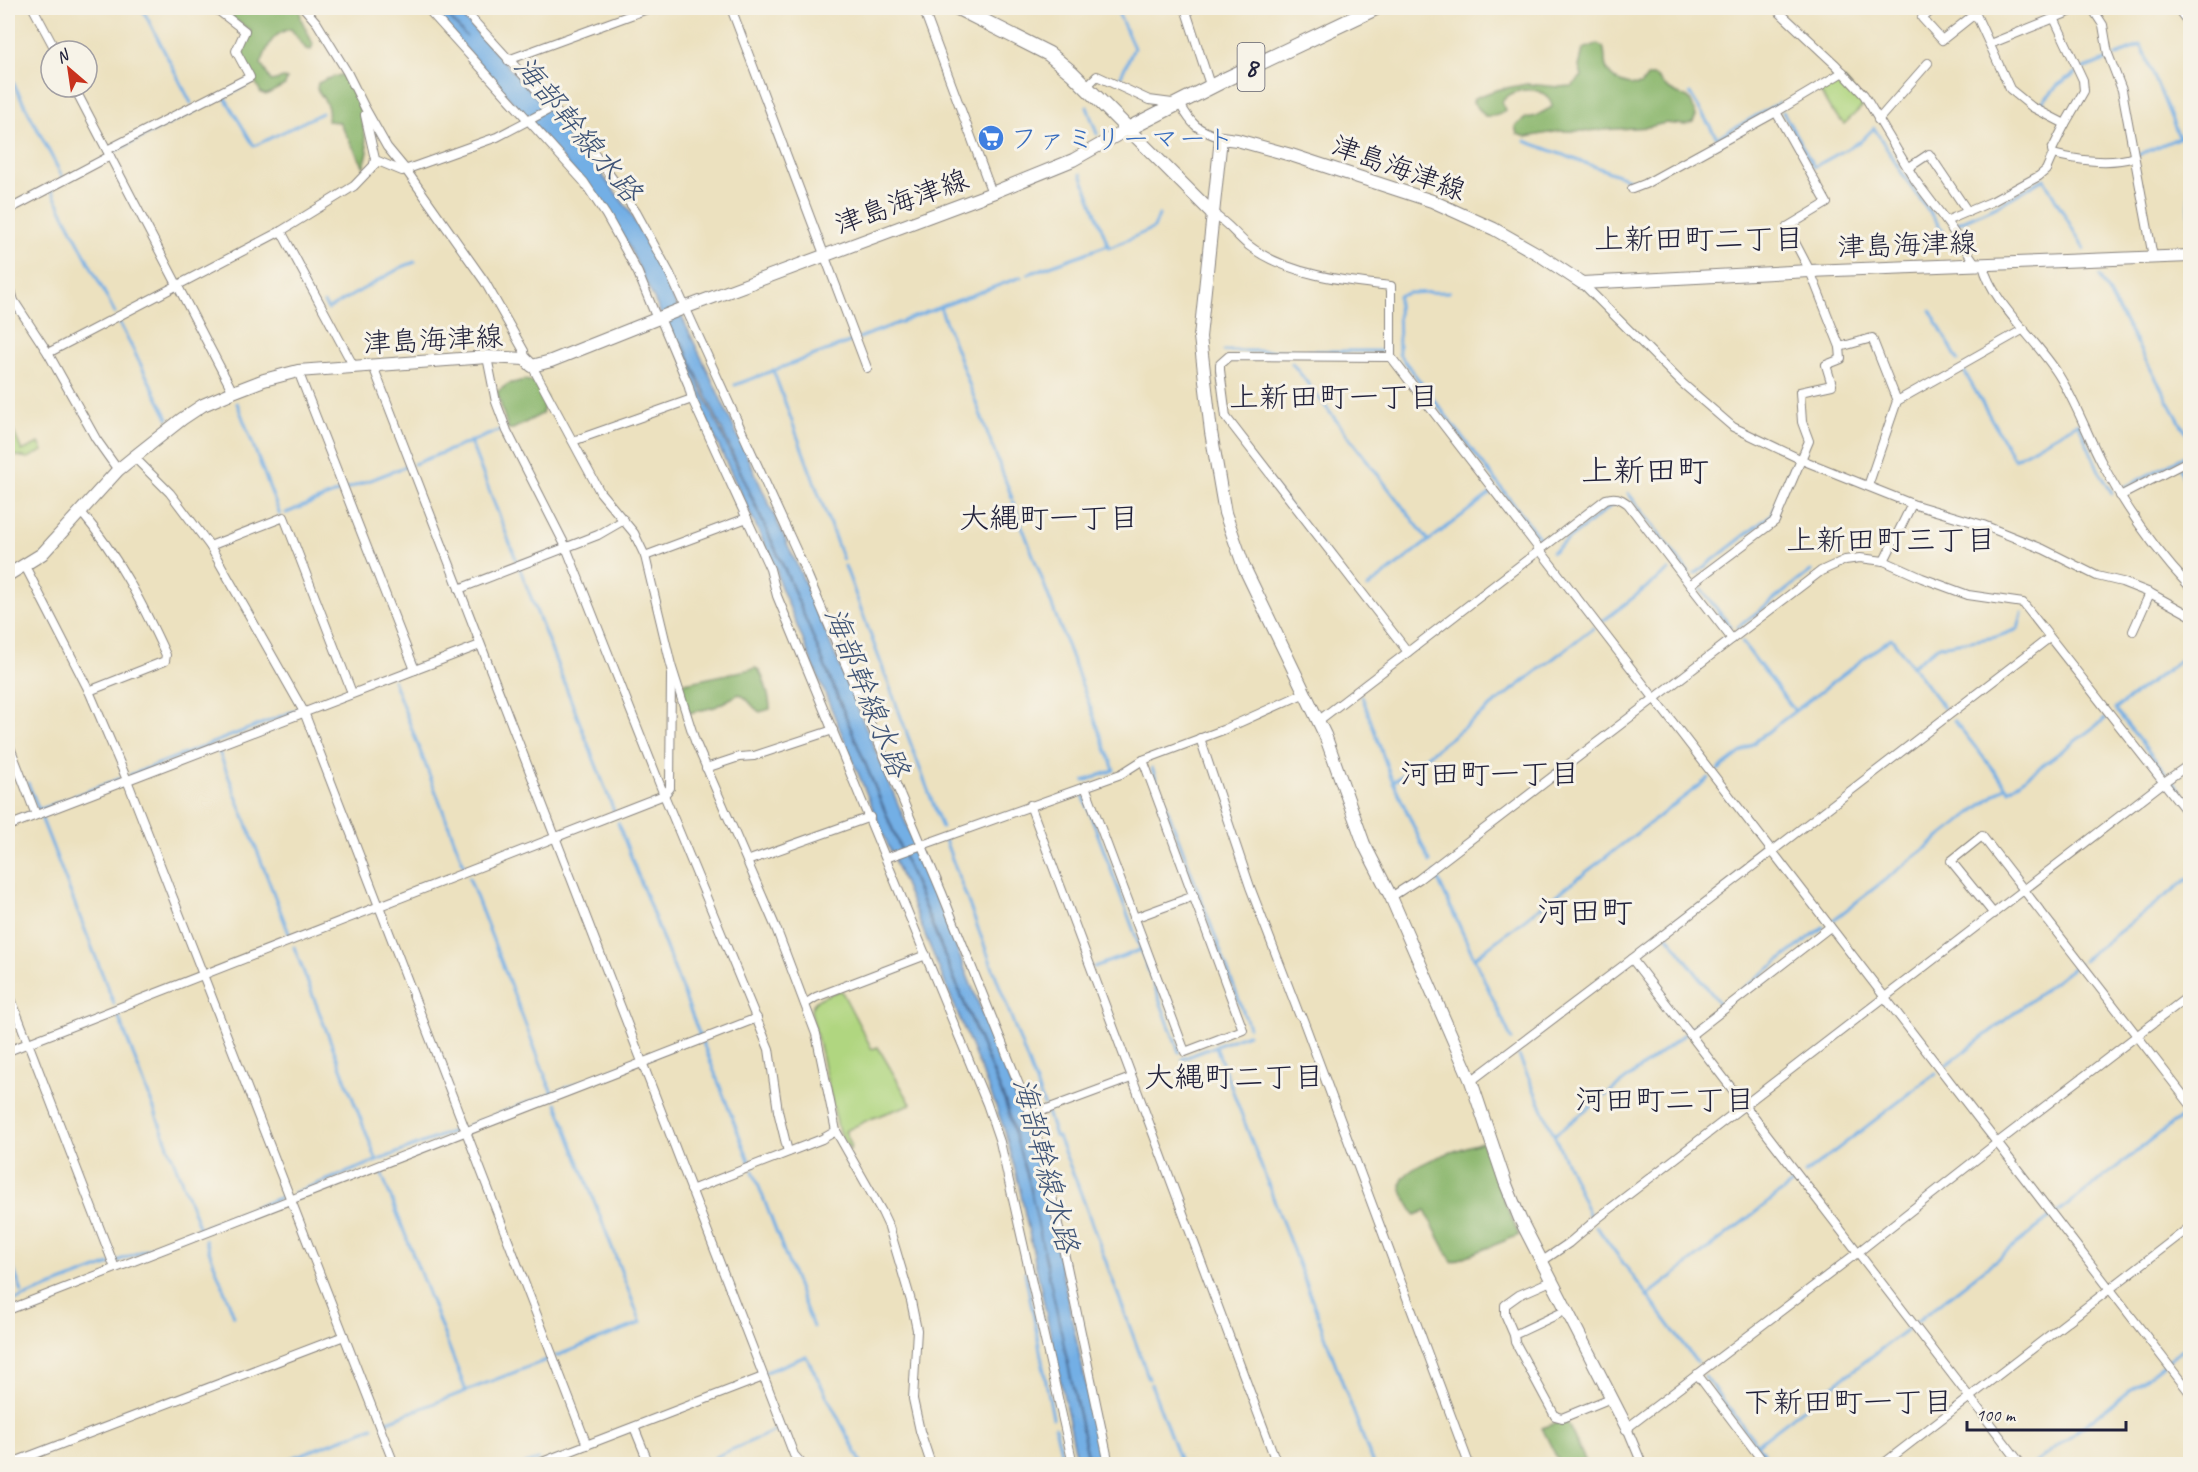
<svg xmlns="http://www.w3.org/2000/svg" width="2198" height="1472" font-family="Caveat,'Klee One',sans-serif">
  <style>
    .green { fill: #b0d680; stroke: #697c5e; stroke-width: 1.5 }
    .forest { fill: #8cb76e; stroke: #576c54; stroke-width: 1.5 }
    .water { fill: #73afe5; stroke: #4a6890; stroke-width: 1.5 }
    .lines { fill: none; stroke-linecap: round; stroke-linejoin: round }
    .stream { stroke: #73afe5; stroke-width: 3 }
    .street-casing { stroke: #87827d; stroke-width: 10 }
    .secondary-casing { stroke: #87827d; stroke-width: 14 }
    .primary-casing { stroke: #87827d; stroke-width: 16 }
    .street { stroke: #fff; stroke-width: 8 }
    .secondary { stroke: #fff; stroke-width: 12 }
    .primary { stroke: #fff; stroke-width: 14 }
    .labels { text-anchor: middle; stroke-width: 6; stroke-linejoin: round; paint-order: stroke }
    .shield { fill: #f7f3e8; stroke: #62616f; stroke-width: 1.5 }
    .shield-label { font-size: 27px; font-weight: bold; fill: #22223b }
    .shop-label { font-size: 28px; fill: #366cbe; stroke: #f7f3e8; text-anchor: start }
    .street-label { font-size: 28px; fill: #22223b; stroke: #f7f3e8 }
    .water-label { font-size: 30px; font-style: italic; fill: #3e5376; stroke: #f7f3e8 }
    .neighbourhood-label { font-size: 30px; fill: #22223b; stroke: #f7f3e8 }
    .quarter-label { font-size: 32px; fill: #22223b; stroke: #f7f3e8 }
  </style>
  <rect width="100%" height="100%" fill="#f7f3e8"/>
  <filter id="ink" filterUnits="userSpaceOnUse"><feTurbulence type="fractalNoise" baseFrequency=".0167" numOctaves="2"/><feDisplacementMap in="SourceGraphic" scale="12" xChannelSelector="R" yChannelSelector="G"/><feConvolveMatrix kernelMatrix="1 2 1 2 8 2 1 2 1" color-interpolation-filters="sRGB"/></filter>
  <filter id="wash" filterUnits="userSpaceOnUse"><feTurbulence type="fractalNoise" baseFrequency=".008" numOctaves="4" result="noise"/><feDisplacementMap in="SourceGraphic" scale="24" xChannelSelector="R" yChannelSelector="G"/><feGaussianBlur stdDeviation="1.35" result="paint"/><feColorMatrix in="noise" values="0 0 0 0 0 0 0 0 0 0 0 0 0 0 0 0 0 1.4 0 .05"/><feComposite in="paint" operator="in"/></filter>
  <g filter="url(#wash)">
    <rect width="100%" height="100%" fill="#ece1bf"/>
    <g class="green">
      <path d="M1844 79 1865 104 1844 124 1831 110 1819 90 1838 80Z"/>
      <path d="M8 419 22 451 39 443 43 451 28 458 12 455 8 446Z"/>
      <path d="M841 990 872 1049 878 1047 911 1104 870 1119 845 1131 851 1144 850 1150 839 1132 811 1011C812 997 830 995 841 990Z"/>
    </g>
    <g class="forest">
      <path d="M219 8H300L301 19 313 44 311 50 306 49 291 29C271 33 268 47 261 64L271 81 284 78 287 79 285 85 266 95 261 93 242 55 244 46 251 31Z"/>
      <path d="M1597 44 1603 47C1606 54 1604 61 1606 67 1611 81 1628 87 1641 85L1648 76H1655C1661 80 1663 86 1670 90 1690 102 1688 90 1696 116L1693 122 1685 125 1665 123 1649 127 1585 131H1560L1527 137 1517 134 1515 126 1526 118 1537 116 1539 114 1552 107C1550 85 1513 85 1502 102L1505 110C1499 117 1493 116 1485 116L1473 102 1474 98 1496 90 1527 84 1559 87 1572 86 1582 76 1579 67 1583 49Z"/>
      <path d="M344 74 359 105 368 152 364 167 339 122 327 121C332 109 324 99 317 89L318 83 327 79Z"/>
      <path d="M525 380 538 383 546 398 542 414 513 429H508L497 392 508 384Z"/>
      <path d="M756 668C764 673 770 700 770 709L760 712C751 707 749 698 739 694L715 707 689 713 680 684Z"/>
      <path d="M1482 1142 1497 1184 1519 1235 1452 1262 1425 1211 1415 1215C1411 1207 1401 1195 1401 1185 1401 1165 1465 1148 1482 1142Z"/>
      <path d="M1566 1420 1587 1464H1560L1542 1428Z"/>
    </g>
    <path class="water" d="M430 8H440L467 37 441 8H455L580 146 628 209 647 244 712 380 801 574 916 847 1027 1125 1052 1226 1103 1464H1090L1029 1182 1006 1102 789 578 682 341 702 391 788 578 1005 1103 1029 1183 1089 1464H1078L1019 1185 1005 1132 996 1106 779 582 777 571 695 395V385L629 247 607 210Z"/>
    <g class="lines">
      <g class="stream">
        <path d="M142 8 191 103"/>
        <path d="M1116 8 1134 48 1119 80"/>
        <path d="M2115 56 2141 45 2179 137"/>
        <path d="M2082 69 2106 60"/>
        <path d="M8 73 63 178"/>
        <path d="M1690 93 1717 138 1779 103"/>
        <path d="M224 96 254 146 322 113"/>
        <path d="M2039 106 2058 85 2077 72"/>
        <path d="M1087 107 1097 134"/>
        <path d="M1783 112 1814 167 1861 141 1874 128 1905 178 1943 231"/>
        <path d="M2187 134 2190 225"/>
        <path d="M1525 141 1637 182"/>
        <path d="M115 151 252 82"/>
        <path d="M2138 155 2190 133"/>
        <path d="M52 191 115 313"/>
        <path d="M1958 223 1997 206 2044 179 2084 249"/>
        <path d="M1108 245 1109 248 1154 228 1159 215"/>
        <path d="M1028 274 1108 245 1081 174"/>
        <path d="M2099 276 2190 440"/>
        <path d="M1449 292 1409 293 1398 296 1399 354 1541 540"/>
        <path d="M324 303 328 309 402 267 415 262"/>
        <path d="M1930 310 1958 360"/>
        <path d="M118 320 168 418"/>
        <path d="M859 338 940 307"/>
        <path d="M1224 351H1385"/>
        <path d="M1292 363 1429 541"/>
        <path d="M773 370 843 560"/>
        <path d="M1964 371 2014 459 2078 423 2099 471 2112 493"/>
        <path d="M735 385 852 341"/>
        <path d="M237 403 280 515"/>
        <path d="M470 441 518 564"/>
        <path d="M1250 456 1359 595"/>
        <path d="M414 464 503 429"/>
        <path d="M2180 469 2190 495"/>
        <path d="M2125 487 2190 453"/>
        <path d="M347 489 407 466"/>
        <path d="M1628 493 1689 573"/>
        <path d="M1012 498 940 307 1021 277"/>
        <path d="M1013 502 1114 770 1084 781"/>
        <path d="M286 513 341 491"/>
        <path d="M1552 552 1616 502"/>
        <path d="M845 566 942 828"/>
        <path d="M520 569 614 811"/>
        <path d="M1695 574 1771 515 1794 463"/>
        <path d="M1367 588 1490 494"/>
        <path d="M1701 589 1731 627"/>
        <path d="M1603 621 1669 570"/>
        <path d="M1738 627 1811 571"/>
        <path d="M1742 642 1795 711 1891 638 1944 708"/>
        <path d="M1913 665 1939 646 1996 637 2018 629 2022 613"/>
        <path d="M391 674 407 668 408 662"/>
        <path d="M393 680 465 868"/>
        <path d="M1362 696 1390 775 1430 862"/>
        <path d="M332 697 348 691"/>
        <path d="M1954 720 2009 790 2105 719"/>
        <path d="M8 730 12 741"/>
        <path d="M218 749 290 936"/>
        <path d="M1152 768 1249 1027"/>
        <path d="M1718 770 1795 711"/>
        <path d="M2165 772 2115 709 2190 653"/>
        <path d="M130 775 297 710"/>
        <path d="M2172 781 2190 805"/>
        <path d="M1393 782 1593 628"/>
        <path d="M28 783 39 810 119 779"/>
        <path d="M1082 792 1179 1052"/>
        <path d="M41 817 114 1004"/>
        <path d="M18 818 29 813"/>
        <path d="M618 823 700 1036 646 1057"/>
        <path d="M945 840 1044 1105"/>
        <path d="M1435 873 1512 1040"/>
        <path d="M469 878 552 1093"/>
        <path d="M1832 921 2006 786"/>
        <path d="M1668 936 1721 1006"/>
        <path d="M294 947 377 1161"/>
        <path d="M1474 958 1709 778"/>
        <path d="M2083 960 2190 877"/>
        <path d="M1094 967 1140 950"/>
        <path d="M118 1015 200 1229"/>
        <path d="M1691 1029 1823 927"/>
        <path d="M703 1043 750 1163"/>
        <path d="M1216 1047 1318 1316"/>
        <path d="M1519 1056 1591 1218"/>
        <path d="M1182 1059 1248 1034"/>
        <path d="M1944 1067 2078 964"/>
        <path d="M1047 1112 1055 1136 1058 1137 1077 1183 1149 1379"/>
        <path d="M468 1126 636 1061"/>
        <path d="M1554 1135 1685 1034"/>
        <path d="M753 1171 813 1327"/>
        <path d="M381 1172 466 1391"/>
        <path d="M1805 1174 1936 1073"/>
        <path d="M294 1193 461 1128"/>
        <path d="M2056 1214 2190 1110"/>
        <path d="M1596 1226 1697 1363"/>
        <path d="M205 1240 234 1316"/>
        <path d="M8 1254 22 1292"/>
        <path d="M117 1261 282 1197"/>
        <path d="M1025 1272 1053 1418"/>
        <path d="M1647 1296 1797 1180"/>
        <path d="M8 1303 110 1264"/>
        <path d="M1319 1320 1373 1464"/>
        <path d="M1916 1322 2051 1217"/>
        <path d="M556 1356 641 1323 557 1104"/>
        <path d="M2169 1360 2190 1344"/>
        <path d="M764 1373 806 1356 862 1464"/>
        <path d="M1705 1377 1772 1464"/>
        <path d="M1151 1384 1181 1464"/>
        <path d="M383 1423 549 1359"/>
        <path d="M1055 1427 1064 1464"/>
        <path d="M1757 1444 1910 1327"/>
        <path d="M276 1464 373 1427"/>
        <path d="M525 1464 538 1460"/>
        <path d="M718 1464 715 1457 779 1429"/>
        <path d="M2034 1464 2164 1364"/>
      </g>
    </g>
  </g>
  <g filter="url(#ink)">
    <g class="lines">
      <defs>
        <g id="street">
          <path d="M33 8 56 51"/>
          <path d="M304 8 317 23 347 72 365 108 387 147 406 170 485 282 524 351 525 359"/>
          <path d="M427 8 584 182 606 215 625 249 638 273 657 319"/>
          <path d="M462 8 595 154 636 212 670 274 808 576 942 893 1031 1115 1049 1182 1109 1464"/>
          <path d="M731 8 867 368"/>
          <path d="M923 8 992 193"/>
          <path d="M1185 8 1211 88"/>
          <path d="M1775 8 1836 65 1864 95 1915 180 1946 221"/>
          <path d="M1935 8 1922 18 1942 40 1976 13"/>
          <path d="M1973 8 2010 89 2032 107 2065 124 2052 150 2053 154 2046 170 2039 176 1993 201 1946 221 1977 266"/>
          <path d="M2092 8 2103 25 2108 54 2122 90 2153 257"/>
          <path d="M2054 18 2083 80 2084 91 2065 124"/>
          <path d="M1990 44 2079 8"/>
          <path d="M508 60 650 8"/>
          <path d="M74 87 233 392"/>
          <path d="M1086 87 1097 76 1149 100 1180 104C1193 127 1197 129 1221 138"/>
          <path d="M1776 112 1827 203 1787 227 1810 271 1840 347 1872 338 1897 401"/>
          <path d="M365 115 375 159 374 164"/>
          <path d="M1878 120 1928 63"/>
          <path d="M107 150 250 77 236 51 245 31 215 8"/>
          <path d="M2053 154C2076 160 2110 165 2134 157"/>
          <path d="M1908 168 1929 154 1968 212"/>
          <path d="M1632 189 1645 184 1776 112 1843 72"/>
          <path d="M8 210 110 156"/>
          <path d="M1213 214C1227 222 1236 235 1248 245 1286 275 1345 281 1391 286V357L2190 1393"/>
          <path d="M281 231 354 367"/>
          <path d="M1983 265C1991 302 2038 341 2058 374 2077 404 2087 435 2103 465 2127 510 2155 550 2190 587"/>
          <path d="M8 279 14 301 48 353 96 439 118 470"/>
          <path d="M1582 283 1682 383 1733 427 1802 460 1912 504 1983 525 2043 549 2097 576 2122 582 2150 593 2190 615"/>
          <path d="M660 318 688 384 692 399 770 569 777 596 987 1104 1000 1142 1073 1464"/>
          <path d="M48 353 281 231 354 186 378 161 402 171 497 137 552 108"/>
          <path d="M487 357 496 402 507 431 566 547 664 795 769 1049 778 1111 788 1152"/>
          <path d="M1391 357 1229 356 1220 364V370L1226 417 1408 652 1606 499C1615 496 1620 498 1628 504L1690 585 1775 521 1809 441 1802 422 1800 392 1832 385 1826 365 1841 359 1840 347"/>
          <path d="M373 366 794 1455 802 1464"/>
          <path d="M532 366 600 492 634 533 645 556 671 665 695 741 776 928 816 1034 836 1131 882 1212 889 1227 911 1301 917 1330 913 1399 920 1431 931 1464"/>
          <path d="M298 371 415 670"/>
          <path d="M573 441 692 399"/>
          <path d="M134 457 170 493 210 546 304 712 587 1445"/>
          <path d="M1868 486 1897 401 2024 329"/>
          <path d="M2120 496 2190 460"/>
          <path d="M81 512C117 554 143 605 166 655L165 661 89 691"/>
          <path d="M210 546 284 517 352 693"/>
          <path d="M645 556 747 518"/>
          <path d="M1884 561 1912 504"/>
          <path d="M25 566 89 691 127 780 394 1464"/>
          <path d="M1690 585 1732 639 1821 571 1845 560 1860 558 1884 561 1922 578 1968 595 2023 603 2190 816"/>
          <path d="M459 589 598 535 624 520"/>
          <path d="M2133 631 2150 593"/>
          <path d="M1318 721 1408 652"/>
          <path d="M1200 738 1250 887 1299 1014 1302 1017 1469 1464"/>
          <path d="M8 742 36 815"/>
          <path d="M706 768 739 757 754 756 833 730"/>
          <path d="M1085 786 1185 1052 1243 1030 1143 760"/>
          <path d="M1030 805 1277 1464"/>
          <path d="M8 826 480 645"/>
          <path d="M886 858 1121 774 1143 760 1223 730 1305 693"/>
          <path d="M747 861 870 817"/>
          <path d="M1391 897 1419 879 1732 639"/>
          <path d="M1994 914 1951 861 1982 836 2190 1104"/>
          <path d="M1134 918 1194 896"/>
          <path d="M1632 959 2049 638"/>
          <path d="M8 991 115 1268"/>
          <path d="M805 1004 816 997 926 955"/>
          <path d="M1691 1035 1830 927"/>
          <path d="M8 1051 664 795 670 788 671 674"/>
          <path d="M1471 1081 1632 959 2021 1464"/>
          <path d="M1031 1115 1131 1078"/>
          <path d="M691 1190 822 1139 836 1131"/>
          <path d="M1541 1262 1569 1243 1598 1218 2164 782 2190 764"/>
          <path d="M8 1310 757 1018"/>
          <path d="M1567 1310 1514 1335 1515 1342 1555 1416 1562 1418 1611 1398"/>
          <path d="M1514 1335 1505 1314V1305L1519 1295 1551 1281"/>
          <path d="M1697 1374 1765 1464"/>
          <path d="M634 1427 649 1464"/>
          <path d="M9 1464 344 1336"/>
          <path d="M537 1464 763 1377"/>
          <path d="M1642 1464 1627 1428 1857 1253 1997 1143 2190 995"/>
          <path d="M1883 1464 2190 1227"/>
          <path d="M2186 1464 2190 1461"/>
        </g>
        <g id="secondary">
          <path d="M8 575 42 554 118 470 134 457 182 419 203 405 233 392 264 380 298 371 487 357 525 359 532 366 551 361 684 308 992 193 1073 160 1128 129 1213 214"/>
          <path d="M1627 1428 1520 1219 1505 1182 1471 1081 1391 897 1364 844 1325 735 1244 567 1225 513 1211 432 1200 337 1221 138 1237 140 1291 155 1432 201 1494 229 1538 254 1582 283 1810 271 2190 256"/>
        </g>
        <g id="primary">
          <path d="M958 8 1049 54 1072 73 1128 129 1226 79 1376 8"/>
          <path d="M2181 8 2190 20"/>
        </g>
      </defs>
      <use href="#street" class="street-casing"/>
      <use href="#secondary" class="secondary-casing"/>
      <use href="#primary" class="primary-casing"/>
      <use href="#street" class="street"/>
      <use href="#secondary" class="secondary"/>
      <use href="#primary" class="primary"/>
    </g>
  </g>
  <defs>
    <symbol id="supermarket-disc" viewBox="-11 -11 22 22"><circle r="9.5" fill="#3f7fe0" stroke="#f7f3e8"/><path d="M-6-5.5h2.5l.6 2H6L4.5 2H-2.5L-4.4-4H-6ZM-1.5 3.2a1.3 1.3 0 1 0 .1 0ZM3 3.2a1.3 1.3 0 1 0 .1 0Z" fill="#fff"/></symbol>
  </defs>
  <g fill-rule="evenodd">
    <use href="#supermarket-disc" x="976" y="123" width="30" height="30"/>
  </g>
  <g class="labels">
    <rect class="shield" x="1237.5" y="43" width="27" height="48" rx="4.5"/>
    <g class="shield-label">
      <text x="1251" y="76">8</text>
    </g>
    <g class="shop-label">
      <text x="1010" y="148">ファミリーマート</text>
    </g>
    <g class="street-label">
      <text transform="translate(1399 167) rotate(20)" y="10">津島海津線</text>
      <text transform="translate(901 201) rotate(-20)" y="10">津島海津線</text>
      <text transform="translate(1907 244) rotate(-2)" y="10">津島海津線</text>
      <text transform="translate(433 339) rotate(-3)" y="10">津島海津線</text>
    </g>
    <g class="water-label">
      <text transform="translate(578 129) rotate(50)" y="10">海部幹線水路</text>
      <text transform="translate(867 692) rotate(68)" y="10">海部幹線水路</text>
      <text transform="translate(1046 1165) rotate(75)" y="10">海部幹線水路</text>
    </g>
    <g class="neighbourhood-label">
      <text x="1699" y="249">上新田町二丁目</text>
      <text x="1334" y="407">上新田町一丁目</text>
      <text x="1049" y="528">大縄町一丁目</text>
      <text x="1891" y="550">上新田町三丁目</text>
      <text x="1490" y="784">河田町一丁目</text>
      <text x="1234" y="1087">大縄町二丁目</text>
      <text x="1665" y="1110">河田町二丁目</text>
      <text x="1848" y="1412">下新田町一丁目</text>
    </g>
    <g class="quarter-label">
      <text x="1645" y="481">上新田町</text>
      <text x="1585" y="922">河田町</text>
    </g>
  </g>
  <rect width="2198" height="1472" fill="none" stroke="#f7f3e8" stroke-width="30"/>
  <g transform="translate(69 69) rotate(331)"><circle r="28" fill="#f7f3e8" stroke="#a29fa3" stroke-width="1.5"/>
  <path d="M0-4.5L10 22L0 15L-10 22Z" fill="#c8321e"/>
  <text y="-9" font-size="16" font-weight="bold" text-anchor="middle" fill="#22223b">N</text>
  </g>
  <path d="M1967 1421v9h159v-9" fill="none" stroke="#22223b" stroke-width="3"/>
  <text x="1976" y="1421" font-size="18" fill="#22223b" stroke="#f7f3e8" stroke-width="4.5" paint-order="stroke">100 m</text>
</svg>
